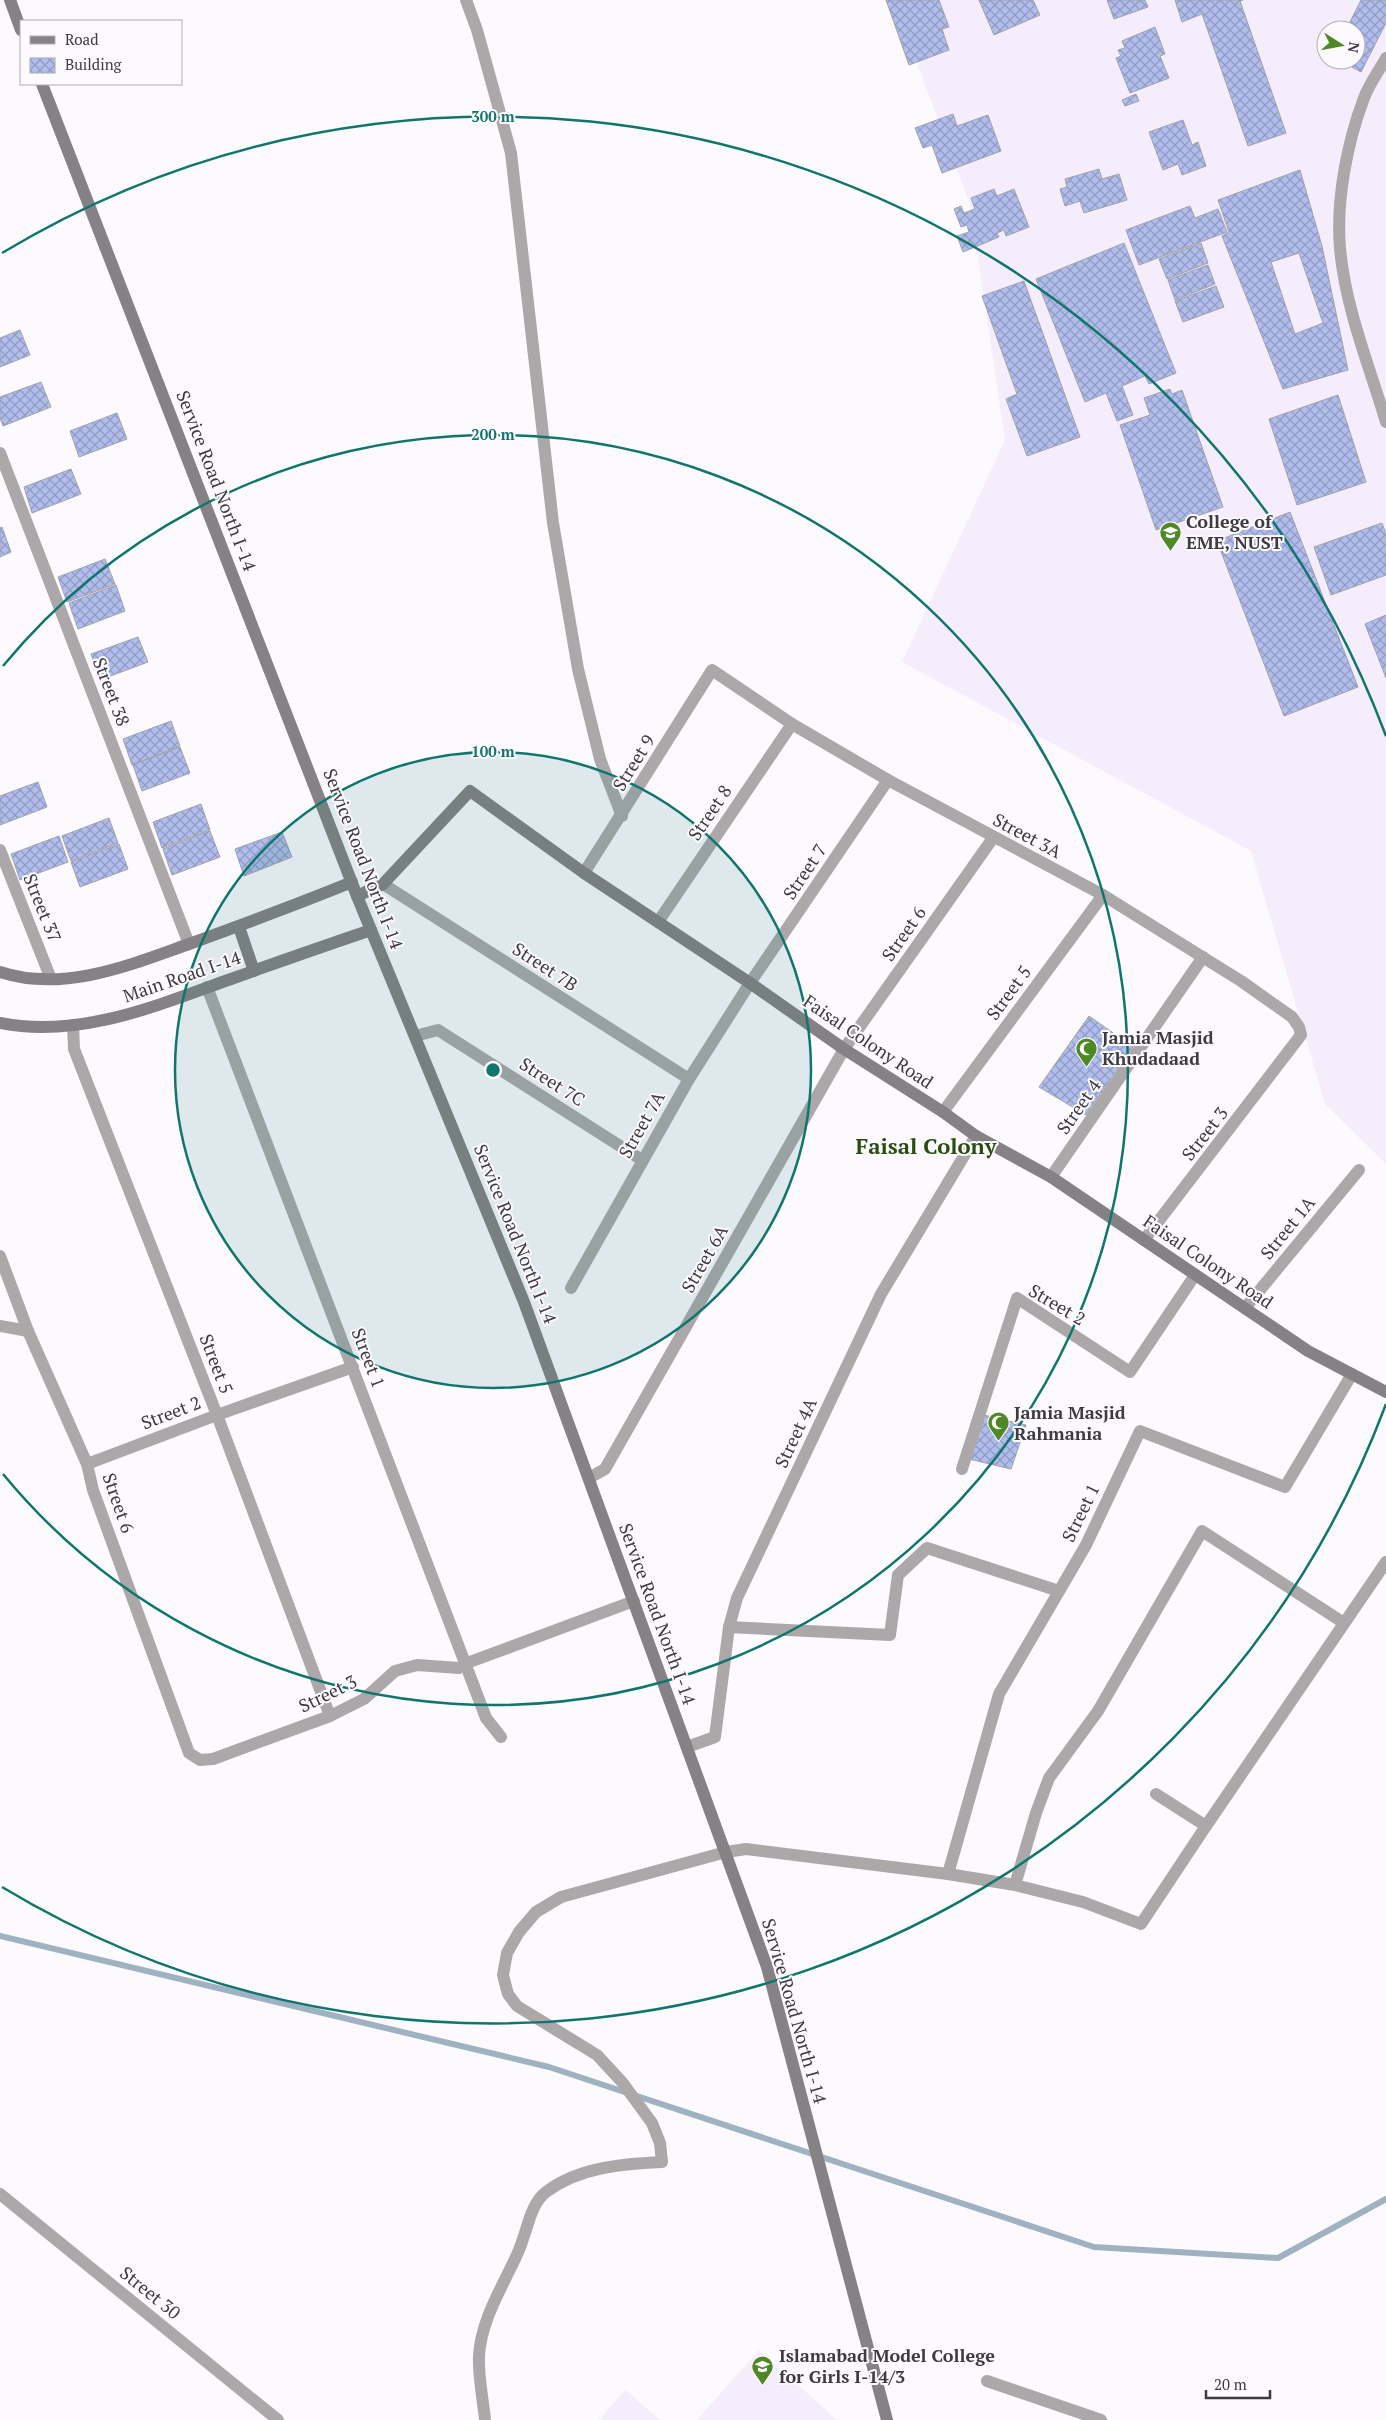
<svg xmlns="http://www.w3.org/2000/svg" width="1386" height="2420" font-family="'PT Serif',serif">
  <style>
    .built { fill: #f5edfc; fill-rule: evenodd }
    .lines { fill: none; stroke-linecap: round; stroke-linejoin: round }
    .stream { stroke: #9eb2c2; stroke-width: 6 }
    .building { fill: url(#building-cross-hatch); stroke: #a0a2aa; fill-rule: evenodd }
    .minor { stroke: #aca8aa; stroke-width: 12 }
    .secondary { stroke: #868184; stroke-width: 12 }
    .ring { fill: none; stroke: #0f766e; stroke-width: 2.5 }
    .labels { text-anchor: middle; stroke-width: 4; stroke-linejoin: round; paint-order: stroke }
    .street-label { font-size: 18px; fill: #3d3b3f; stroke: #fcf9ff }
    .poi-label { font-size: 18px; font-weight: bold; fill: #3d3b3f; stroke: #fcf9ff; text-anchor: start }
    .district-label { font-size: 22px; font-weight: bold; fill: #294d0e; stroke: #fcf9ff }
    .centre { fill: #0f766e; stroke: #fcf9ff; stroke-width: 2.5 }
    .ring-label { font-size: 15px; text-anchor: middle; font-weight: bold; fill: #0f766e; stroke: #fcf9ff; stroke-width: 4; stroke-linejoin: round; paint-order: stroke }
  </style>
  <defs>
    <pattern id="building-cross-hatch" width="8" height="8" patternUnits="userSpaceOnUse" patternTransform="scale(1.25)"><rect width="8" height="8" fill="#b1bded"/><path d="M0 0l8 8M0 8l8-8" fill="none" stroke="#919bc1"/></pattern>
  </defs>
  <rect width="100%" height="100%" fill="#fcf9ff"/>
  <g class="built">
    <path d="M893 0H1386V1164L1325 1104 1251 851 902 662 1005 440 970 204ZM1326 30H1356V60H1326Z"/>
    <path d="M759 2350 837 2420H697Z"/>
    <path d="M625 2390 660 2420H599Z"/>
  </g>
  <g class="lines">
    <path class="stream" d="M0 1936 549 2067 1094 2247 1278 2258 1386 2199"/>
  </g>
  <g class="building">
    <path d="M886 0H939L949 27 942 29 949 50 909 65Z"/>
    <path d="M979 0H1033L1040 15 994 35Z"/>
    <path d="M1107 0H1145L1148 7 1114 19Z"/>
    <path d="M1175 0H1243L1240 1 1286 133 1248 146 1202 14 1182 22Z"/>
    <path d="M1361 0H1386V23L1361 72 1339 60H1356V30H1346Z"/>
    <path d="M1155 27 1165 54 1160 56 1169 78 1130 93 1116 58 1121 56 1118 50 1125 48 1122 41Z"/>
    <path d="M1136 94 1139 101 1125 106 1122 100Z"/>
    <path d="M953 114 957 126 988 115 1001 151 942 173 932 145 923 148 915 128Z"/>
    <path d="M1183 120 1192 145 1198 142 1206 166 1182 175 1178 164 1163 170 1149 132Z"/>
    <path d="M1099 169 1102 179 1119 174 1127 200 1084 213 1080 201 1065 206 1060 189 1067 187 1065 179Z"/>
    <path d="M1300 170 1322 246 1348 370 1283 389 1222 236 1229 232 1218 200ZM1299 253 1323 323 1295 334 1271 262Z"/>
    <path d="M994 189 997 196 1014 189 1029 227 1006 236 1004 230 997 233 999 237 963 252 957 236 969 232 967 225 961 227 954 209 961 206 964 213 975 209 971 198Z"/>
    <path d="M1190 206 1195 218 1218 209 1227 232 1139 265 1126 230Z"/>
    <path d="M1124 243 1176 373 1149 384 1145 376 1122 386 1133 415 1117 421 1106 393 1085 402 1036 279Z"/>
    <path d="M1201 243 1208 263 1167 279 1159 259Z"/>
    <path d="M1208 265 1215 284 1175 300 1168 280Z"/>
    <path d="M1024 281 1080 437 1027 456 1006 399 1017 394 982 296Z"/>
    <path d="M1216 286 1224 307 1183 322 1175 301Z"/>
    <path d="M20 330 30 355 0 367V338Z"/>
    <path d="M41 382 51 407 3 426 0 418V397Z"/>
    <path d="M1170 389 1172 394 1182 390 1223 507 1156 530 1120 425 1150 415 1144 398Z"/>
    <path d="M1338 395 1366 482 1297 505 1269 419Z"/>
    <path d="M117 413 127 439 79 457 70 431Z"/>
    <path d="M71 469 81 494 32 513 24 487Z"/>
    <path d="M1290 512 1358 687 1284 716 1217 541Z"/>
    <path d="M1382 523 1386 534V575L1331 595 1314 547Z"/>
    <path d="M2 527 11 552 0 557V528Z"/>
    <path d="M105 559 115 584 67 602 58 577Z"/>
    <path d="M116 585 125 611 78 629 69 603Z"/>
    <path d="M1386 615V678L1365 624Z"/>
    <path d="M138 637 148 662 100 680 91 654Z"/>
    <path d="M171 721 180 746 132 765 123 739Z"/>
    <path d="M180 747 190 773 142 791 133 765Z"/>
    <path d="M38 782 47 807 0 825V796Z"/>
    <path d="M201 804 210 830 162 848 153 822Z"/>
    <path d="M109 818 118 843 71 861 62 836Z"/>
    <path d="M210 831 220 857 172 875 163 849Z"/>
    <path d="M282 832 292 857 244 876 235 849Z"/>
    <path d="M59 836 68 862 20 880 11 854Z"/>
    <path d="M119 844 128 869 80 887 71 862Z"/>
    <path d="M1089 1016 1133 1047 1086 1115 1039 1087Z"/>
    <path d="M984 1415 1026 1425 1011 1469 969 1459Z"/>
  </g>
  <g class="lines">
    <g class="minor">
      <path d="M466 0 477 30 511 153 553 523 578 669 600 759 622 816"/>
      <path d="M1386 58C1379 71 1369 84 1364 98 1347 143 1336 200 1340 248 1345 307 1369 365 1386 422"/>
      <path d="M0 453 189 944"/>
      <path d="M0 850 51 979"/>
      <path d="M584 873 712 670 792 724 888 780 1103 895 1241 981 1292 1017 1299 1027 1301 1035 1144 1240"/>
      <path d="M383 884 689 1079"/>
      <path d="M658 922 792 724"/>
      <path d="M207 987 486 1718 501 1737"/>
      <path d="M73 1025 74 1049 217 1415 330 1716"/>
      <path d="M415 1036 438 1030 642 1160"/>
      <path d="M943 1112 1103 895"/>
      <path d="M1051 1177 1203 957"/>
      <path d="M0 1256 28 1331 87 1464 93 1490 189 1753 200 1760 213 1759 330 1716 364 1699 395 1671 417 1665 459 1668 467 1663 634 1601"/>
      <path d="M571 1288 689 1079 750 983 888 780"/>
      <path d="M1245 1308 1359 1170"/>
      <path d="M0 1326 28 1331"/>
      <path d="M87 1464 217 1415 353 1367"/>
      <path d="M962 1469 1017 1298 1130 1372 1195 1275"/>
      <path d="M589 1478 605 1469 844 1049 993 838"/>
      <path d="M729 1627 890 1635 898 1575 927 1548 1059 1591"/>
      <path d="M687 1747 715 1737 729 1627 737 1598 881 1294 976 1136"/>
      <path d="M1156 1794 1206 1826 1386 1562"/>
      <path d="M1206 1826 1141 1924 1083 1902 1015 1885 1036 1813 1049 1778 1098 1711 1202 1531 1344 1623"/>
      <path d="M948 1874 999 1694 1086 1545 1140 1431 1285 1487 1352 1374"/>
      <path d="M0 2194 278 2420"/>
      <path d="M987 2381 1101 2420"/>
      <path d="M485 2420C483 2399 478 2376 479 2356 481 2318 505 2283 519 2250 527 2232 530 2204 546 2192 579 2167 622 2164 662 2162L660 2143 652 2123 622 2082 597 2055 517 2006 508 1994 503 1975 507 1953 519 1932 536 1912 561 1897 726 1852 746 1849 948 1874 1015 1885"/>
    </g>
    <g class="secondary">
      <path d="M10 0 21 30"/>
      <path d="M42 84 357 896 524 1302 767 1967 887 2420"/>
      <path d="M357 896 383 884 470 791 584 873 750 983 844 1049 943 1112 976 1136 1051 1177 1308 1351 1386 1392"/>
      <path d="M239 927 254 971"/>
      <path d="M0 972C63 993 130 965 189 944 244 924 298 904 352 882"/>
      <path d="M0 1023C80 1039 158 1005 231 979 278 962 324 946 371 930"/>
    </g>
  </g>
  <circle cx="493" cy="1070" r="318" fill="#0f766e" fill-opacity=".12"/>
  <g class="ring">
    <circle cx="493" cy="1070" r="318"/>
    <path d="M3 666A635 635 0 1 1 3 1474"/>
    <path d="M1386 1404A953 953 0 0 1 2 1887M2 253A953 953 0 0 1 1386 736"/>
  </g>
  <defs>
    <symbol id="university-pin" viewBox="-11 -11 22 30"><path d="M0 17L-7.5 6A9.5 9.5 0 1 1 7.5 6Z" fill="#4f8926" stroke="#fcf9ff"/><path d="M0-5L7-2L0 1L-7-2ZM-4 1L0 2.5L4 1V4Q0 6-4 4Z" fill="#fff"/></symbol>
    <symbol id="mosque-pin" viewBox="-11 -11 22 30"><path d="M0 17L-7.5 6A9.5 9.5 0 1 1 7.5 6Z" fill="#4f8926" stroke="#fcf9ff"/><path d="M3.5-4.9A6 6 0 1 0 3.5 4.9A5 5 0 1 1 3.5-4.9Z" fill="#fff"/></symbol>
  </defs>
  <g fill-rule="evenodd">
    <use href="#university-pin" x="1158" y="520" width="25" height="34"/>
    <use href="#mosque-pin" x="1074" y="1036" width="25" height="34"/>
    <use href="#mosque-pin" x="986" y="1410" width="25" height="34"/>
    <use href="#university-pin" x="750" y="2354" width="25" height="34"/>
  </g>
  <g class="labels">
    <g class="street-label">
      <text transform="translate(216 481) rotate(69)" y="6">Service Road North I-14</text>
      <text transform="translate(111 692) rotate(69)" y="6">Street 38</text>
      <text transform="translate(634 763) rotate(-58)" y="6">Street 9</text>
      <text transform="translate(710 813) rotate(-56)" y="6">Street 8</text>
      <text transform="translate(1027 836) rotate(28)" y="6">Street 3A</text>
      <text transform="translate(363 859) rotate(69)" y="6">Service Road North I-14</text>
      <text transform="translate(805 872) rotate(-56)" y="6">Street 7</text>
      <text transform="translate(42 908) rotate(68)" y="6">Street 37</text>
      <text transform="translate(904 934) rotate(-55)" y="6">Street 6</text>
      <text transform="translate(545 967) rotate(33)" y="6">Street 7B</text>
      <text transform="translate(182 977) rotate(-19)" y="6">Main Road I-14</text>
      <text transform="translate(1009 993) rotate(-54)" y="6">Street 5</text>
      <text transform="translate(868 1042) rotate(34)" y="6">Faisal Colony Road</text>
      <text transform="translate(552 1082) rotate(33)" y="6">Street 7C</text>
      <text transform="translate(1079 1107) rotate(-55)" y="6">Street 4</text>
      <text transform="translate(642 1125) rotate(-60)" y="6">Street 7A</text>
      <text transform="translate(1205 1134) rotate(-52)" y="6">Street 3</text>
      <text transform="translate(1288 1228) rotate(-51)" y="6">Street 1A</text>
      <text transform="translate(515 1234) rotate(68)" y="6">Service Road North I-14</text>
      <text transform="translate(705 1259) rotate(-60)" y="6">Street 6A</text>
      <text transform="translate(1208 1262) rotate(34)" y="6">Faisal Colony Road</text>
      <text transform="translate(1057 1305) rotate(31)" y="6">Street 2</text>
      <text transform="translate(368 1358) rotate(69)" y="6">Street 1</text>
      <text transform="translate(216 1364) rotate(69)" y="6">Street 5</text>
      <text transform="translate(171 1413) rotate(-21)" y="6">Street 2</text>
      <text transform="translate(796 1433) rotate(-65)" y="6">Street 4A</text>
      <text transform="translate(118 1503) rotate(71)" y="6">Street 6</text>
      <text transform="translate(1081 1513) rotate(-64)" y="6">Street 1</text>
      <text transform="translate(657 1614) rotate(70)" y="6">Service Road North I-14</text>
      <text transform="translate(328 1694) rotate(-26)" y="6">Street 3</text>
      <text transform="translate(794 2011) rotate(74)" y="6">Service Road North I-14</text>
      <text transform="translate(150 2293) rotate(39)" y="6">Street 30</text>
    </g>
    <g class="poi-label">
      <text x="1186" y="528">College of<tspan x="1186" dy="21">EME, NUST</tspan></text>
      <text x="1102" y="1044">Jamia Masjid<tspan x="1102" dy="21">Khudadaad</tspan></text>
      <text x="1014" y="1419">Jamia Masjid<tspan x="1014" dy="21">Rahmania</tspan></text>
      <text x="779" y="2362">Islamabad Model College<tspan x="779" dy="21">for Girls I-14/3</tspan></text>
    </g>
    <g class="district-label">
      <text x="926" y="1154">Faisal Colony</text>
    </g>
  </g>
  <circle cx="493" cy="1070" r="8" class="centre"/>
  <g class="ring-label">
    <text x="493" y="122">300 m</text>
    <text x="493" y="440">200 m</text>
    <text x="493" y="757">100 m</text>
  </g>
  <rect x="20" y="20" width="162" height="65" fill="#fcf9ff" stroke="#b0adb2"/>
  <rect x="30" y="36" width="25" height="8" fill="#868184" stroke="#b0adb2"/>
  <text x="65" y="45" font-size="15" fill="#3d3b3f">Road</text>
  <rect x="30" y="58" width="25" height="15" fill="url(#building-cross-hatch)" stroke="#b0adb2"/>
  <text x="65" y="70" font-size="15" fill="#3d3b3f">Building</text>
  <g transform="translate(1341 45) rotate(101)"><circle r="24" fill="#fcf9ff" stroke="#b0adb2"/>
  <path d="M0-4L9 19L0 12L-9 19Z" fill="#4f8926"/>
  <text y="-8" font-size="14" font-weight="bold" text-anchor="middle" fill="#3d3b3f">N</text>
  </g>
  <path d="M1206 2390v8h64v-8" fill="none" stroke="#3d3b3f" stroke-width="2.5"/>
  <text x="1214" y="2390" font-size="15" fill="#3d3b3f" stroke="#fcf9ff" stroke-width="4" paint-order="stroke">20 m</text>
</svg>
